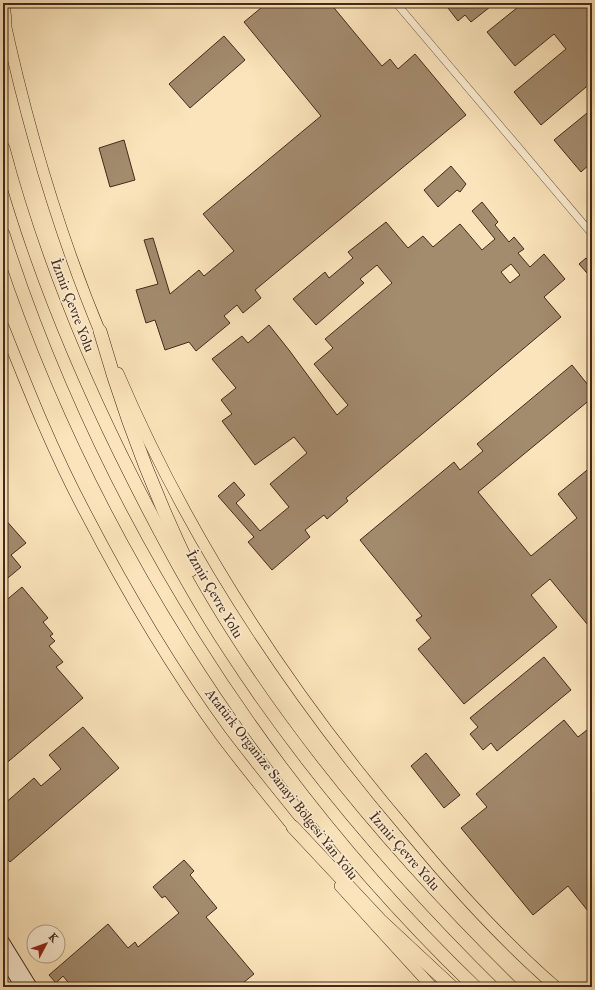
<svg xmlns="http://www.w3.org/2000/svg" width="595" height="990" font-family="'IM FELL Great Primer',serif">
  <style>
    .building { fill: #a38b6e; stroke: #432a1b; fill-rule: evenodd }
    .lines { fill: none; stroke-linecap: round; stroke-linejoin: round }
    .street-casing { stroke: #715843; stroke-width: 8 }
    .secondary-casing { stroke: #432a1b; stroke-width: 12 }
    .primary-casing { stroke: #432a1b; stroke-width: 12 }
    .highway-casing { stroke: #432a1b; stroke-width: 14 }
    .street { stroke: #fcedd3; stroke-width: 7 }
    .secondary { stroke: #fcedd3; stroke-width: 10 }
    .primary { stroke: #fbe4bb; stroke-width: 11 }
    .highway { stroke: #fbe4bb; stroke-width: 13 }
    .labels { text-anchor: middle; stroke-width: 3.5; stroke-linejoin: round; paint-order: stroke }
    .street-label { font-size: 14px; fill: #432a1b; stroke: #fcedd3 }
  </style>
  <rect width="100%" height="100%" fill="#fbe4bb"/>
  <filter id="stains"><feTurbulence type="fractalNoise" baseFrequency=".005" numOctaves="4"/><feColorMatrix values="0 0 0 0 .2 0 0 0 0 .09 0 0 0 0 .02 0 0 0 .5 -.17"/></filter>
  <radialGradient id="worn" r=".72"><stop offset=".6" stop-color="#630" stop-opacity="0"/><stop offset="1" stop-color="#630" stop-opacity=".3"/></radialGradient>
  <g class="building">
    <path d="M267 3H330L382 66 390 59 398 69 415 54 466 115 255 290 261 298 243 313 237 305 224 316 230 323 196 351 189 342 165 350 155 320 146 323 136 290 158 284 144 240 153 238 170 294 199 270 204 276 234 251 203 214 321 116 244 22Z"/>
    <path d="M444 3H495L471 22 465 15 458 21Z"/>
    <path d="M523 3H592V82L541 125 514 92 566 49 554 34 515 66 487 32Z"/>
    <path d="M224 36 245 60 190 108 169 84Z"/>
    <path d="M592 109V162L581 172 554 140Z"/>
    <path d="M124 140 135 180 110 187 99 148Z"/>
    <path d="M451 166 466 184 460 192 457 190 438 207 424 190Z"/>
    <path d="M482 202 498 222 495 225 509 242 514 237 524 249 518 253 530 267 544 254 565 279 544 297 561 317 346 498 348 501 327 519 324 515 305 530 310 537 272 570 248 542 254 537 218 496 234 482 245 495 236 503 260 531 289 507 270 484 307 453 294 437 255 465 222 421 232 414 221 400 236 388 212 359 242 336 248 343 269 325 289 350 337 415 348 405 314 364 333 348 325 339 392 283 377 265 360 279 364 283 316 325 293 299 325 272 329 278 353 258 348 252 386 222 408 248 423 236 433 247 460 224 482 250 495 239 472 211ZM511 264 520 275 510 283 501 272Z"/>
    <path d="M586 258 592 265V269L587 273 579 264Z"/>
    <path d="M572 365 592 390V398L478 492 531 556 577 518 558 494 592 466V630L550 579 531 595 557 627 464 704 418 649 431 638 416 620 422 616 360 540 454 462 460 470 483 451 477 444Z"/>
    <path d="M3 517 26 543 11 555 21 567 3 582Z"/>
    <path d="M22 587 48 618 43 622 53 634 50 636 55 641 49 646 63 662 56 667 83 698 3 766V603Z"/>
    <path d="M544 657 571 690 497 751 491 743 483 750 470 734 478 727 470 718Z"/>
    <path d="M564 720 578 737 592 726V916L568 886 533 915 461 828 487 807 476 794Z"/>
    <path d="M83 727 119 768 10 862 3 854V805L34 778 41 786 61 769 49 755Z"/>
    <path d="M426 753 460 795 444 808 411 766Z"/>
    <path d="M184 860 194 871 190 875 217 908 206 917 254 974 238 987H72L63 976 56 983 49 975 108 924 128 948 135 942 138 947 179 913 165 896 162 898 153 887Z"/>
  </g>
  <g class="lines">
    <defs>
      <path id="street" d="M396 3 592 234"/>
      <g id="secondary">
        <path d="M3 940 32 987"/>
        <path d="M3 958 21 987"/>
      </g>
      <g id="primary">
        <path d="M4 3 6 21"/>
        <path d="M3 14C27 125 59 235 103 339"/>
        <path d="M3 326C28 389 53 452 85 512 125 589 170 666 221 736 246 769 272 801 298 833"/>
        <path d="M118 373C190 542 292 696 411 835 455 888 504 942 556 987"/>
        <path d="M340 886 432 987"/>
      </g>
      <g id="highway">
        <path d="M3 148C31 254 73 357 121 455 154 522 189 589 230 651 310 774 407 885 511 987"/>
        <path d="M3 234C93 515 263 783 475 987"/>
        <path d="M100 331C124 415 153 492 191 570"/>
        <path d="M293 827 380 920 452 987"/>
      </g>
    </defs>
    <use href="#street" class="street-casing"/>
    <use href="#secondary" class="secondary-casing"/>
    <use href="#primary" class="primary-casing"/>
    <use href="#highway" class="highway-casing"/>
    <use href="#street" class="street"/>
    <use href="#secondary" class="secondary"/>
    <use href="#primary" class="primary"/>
    <use href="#highway" class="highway"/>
  </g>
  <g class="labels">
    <g class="street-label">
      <text transform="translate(73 305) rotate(69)" y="5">İzmir Çevre Yolu</text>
      <text transform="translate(215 594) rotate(60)" y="5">İzmir Çevre Yolu</text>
      <text transform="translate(282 784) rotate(52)" y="5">Atatürk Organize Sanayi Bölgesi Yan Yolu</text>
      <text transform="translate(405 851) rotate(49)" y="5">İzmir Çevre Yolu</text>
    </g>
  </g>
  <rect width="595" height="990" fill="none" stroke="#fbe4bb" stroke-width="16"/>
  <rect x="4" y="4" width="587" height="982" fill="none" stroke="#432a1b" stroke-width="2"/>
  <rect x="8" y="8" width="579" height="974" fill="none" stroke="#432a1b"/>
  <g transform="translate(46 944) rotate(49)"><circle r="19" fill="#fcedd3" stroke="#b29f89"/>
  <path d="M0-3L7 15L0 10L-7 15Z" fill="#8f2418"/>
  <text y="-6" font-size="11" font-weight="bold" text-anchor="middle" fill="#432a1b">K</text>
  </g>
  <rect width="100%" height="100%" filter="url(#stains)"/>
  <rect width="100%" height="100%" fill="url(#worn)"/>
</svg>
